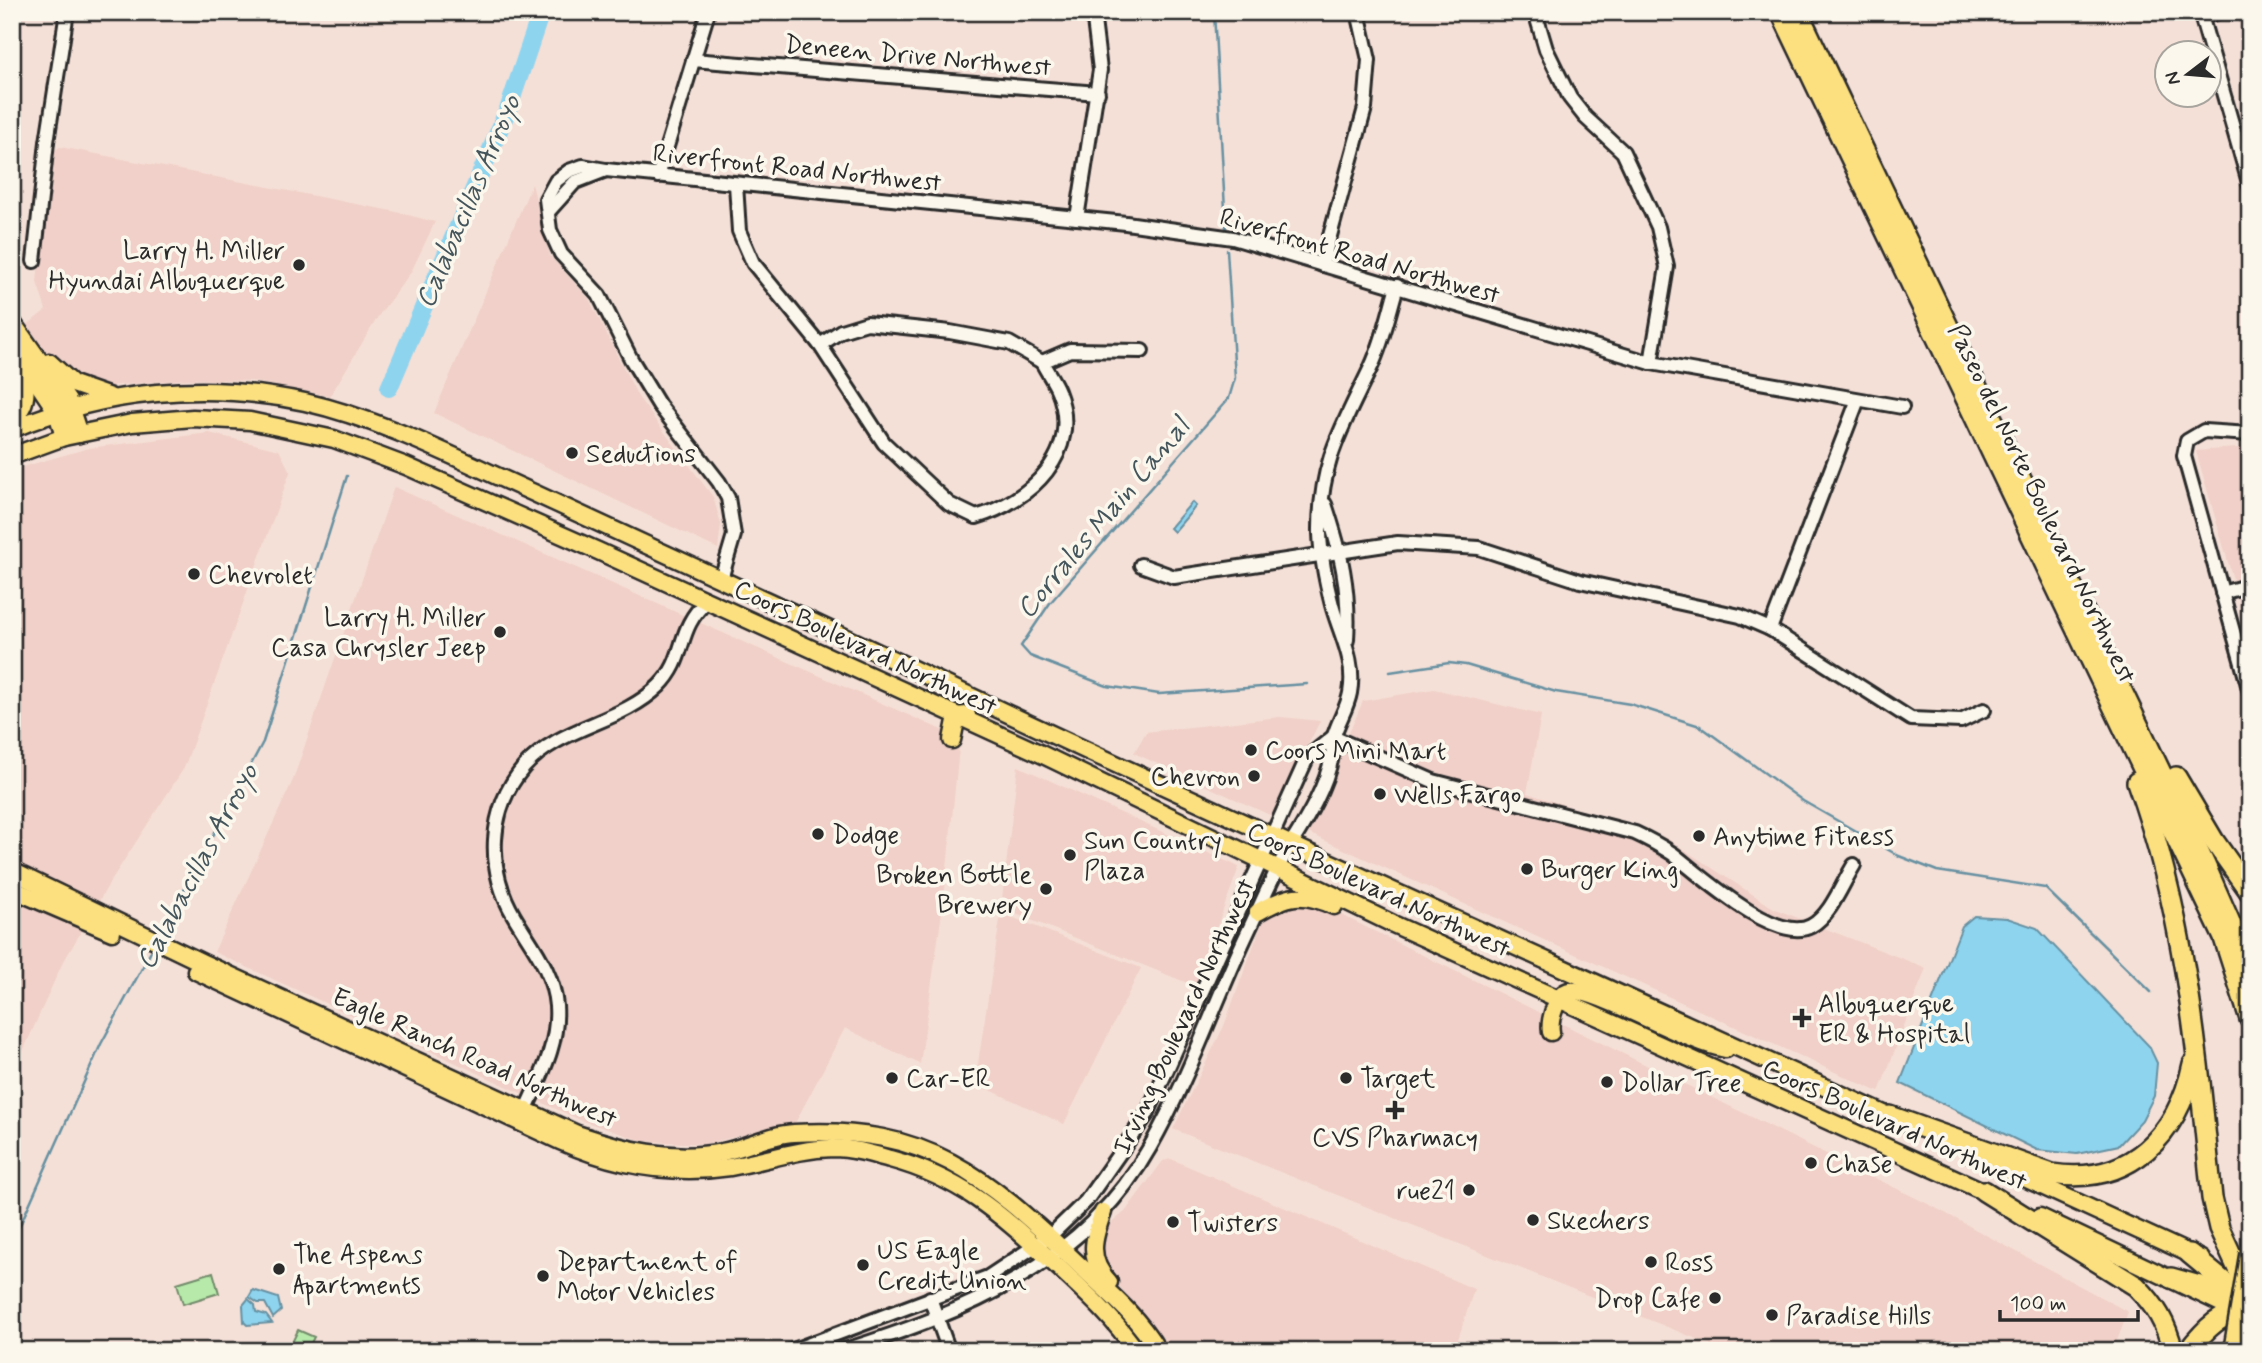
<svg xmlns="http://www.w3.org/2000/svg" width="2262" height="1363" font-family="Mynerve,sans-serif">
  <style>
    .built { fill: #f0d0c8 }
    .green { fill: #b7eaaa; stroke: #718a6a; stroke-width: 2 }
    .water { fill: #8ed4ef; stroke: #6690a1; stroke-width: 2 }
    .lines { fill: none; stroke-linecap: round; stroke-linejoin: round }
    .stream { stroke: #6690a1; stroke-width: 2.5 }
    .river { stroke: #8ed4ef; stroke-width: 18 }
    .minor-casing { stroke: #2b2b2b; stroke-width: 18 }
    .major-casing { stroke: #2b2b2b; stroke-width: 21 }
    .highway-casing { stroke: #2b2b2b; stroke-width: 24 }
    .minor { stroke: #fbf7ec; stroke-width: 12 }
    .major { stroke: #fce080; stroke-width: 16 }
    .highway { stroke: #fce080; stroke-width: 19 }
    .highway-bridge-casing { stroke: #2b2b2b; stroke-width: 24; stroke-linecap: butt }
    .highway-bridge { stroke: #fce080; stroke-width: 19 }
    .poi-dot { fill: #2b2b2b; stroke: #fbf7ec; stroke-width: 2.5 }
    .labels { text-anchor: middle; stroke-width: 7; stroke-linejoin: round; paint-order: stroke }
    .street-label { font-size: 26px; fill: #2b2b2b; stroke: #fbf7ec }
    .poi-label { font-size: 26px; fill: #2b2b2b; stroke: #fbf7ec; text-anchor: start }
    .water-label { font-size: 28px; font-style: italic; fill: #44555c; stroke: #fbf7ec }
  </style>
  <rect width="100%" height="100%" fill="#f5e0d7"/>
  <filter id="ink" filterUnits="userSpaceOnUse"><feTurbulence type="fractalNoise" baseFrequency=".0143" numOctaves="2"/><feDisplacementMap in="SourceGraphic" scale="14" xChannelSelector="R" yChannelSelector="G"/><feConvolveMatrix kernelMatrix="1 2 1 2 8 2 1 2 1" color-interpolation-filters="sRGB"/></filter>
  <g filter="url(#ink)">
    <g class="built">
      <path d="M60 147 392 211 435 222 411 272 379 315 330 396 250 381 188 379 97 387 85 386 53 362 26 326 46 310 37 282 50 153Z"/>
      <path d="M532 184 550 256 589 299 638 397 713 497 721 524 718 549 434 413Z"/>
      <path d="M209 433 279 450 290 472 184 768 110 882 61 966 12 1076V470L89 448Z"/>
      <path d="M2250 447V638L2196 451Z"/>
      <path d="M394 487 960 738 944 898 920 1064 845 1028 795 1123 705 1144 643 1141 580 1120 214 952 293 780Z"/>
      <path d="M1434 689 1541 715 1527 793 1666 838 1775 909 1926 968 1879 1092 1306 832 1363 701Z"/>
      <path d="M1280 717 1320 721 1272 816 1134 753 1146 732Z"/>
      <path d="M1018 766 1239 867 1195 986 1001 908Z"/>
      <path d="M1283 902 1317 903 1932 1206 2128 1312 2113 1351H1727L1173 1129 1224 1026 1262 923Z"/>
      <path d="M1001 913 1141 968 1064 1124 975 1083Z"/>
      <path d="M1171 1159 1474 1289 1456 1346 1422 1348 1421 1351H1171L1150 1321 1083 1246 1125 1212 1163 1161Z"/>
    </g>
    <g class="green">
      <path d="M213 1272 219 1293 183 1304 177 1283Z"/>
      <path d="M298 1330 314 1337 307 1351H288Z"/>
    </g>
    <g class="water">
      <path d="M1192 502 1196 506 1174 532 1170 528Z"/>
      <path d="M1974 916 2007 918 2037 928 2149 1046 2157 1063 2154 1096 2142 1120 2119 1145 2077 1154 2037 1150 1900 1083 1962 926Z"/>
      <path d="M253 1290 278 1298 281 1311 273 1318 265 1303H258L249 1297Z"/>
      <path d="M248 1299 255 1305 256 1312 266 1315 272 1323 247 1325 244 1322 243 1305Z"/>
    </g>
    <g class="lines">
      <g class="stream">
        <path d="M1214 12 1226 228"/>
        <path d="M1227 250 1235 378 1229 398 1050 603 1021 646 1030 656 1107 686 1159 694 1307 684"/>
        <path d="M1390 672 1449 663 1466 665 1556 692 1630 704 1700 726 1803 801 1899 856 1937 871 2045 888 2151 992"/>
        <path d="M159 937 263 742 347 476"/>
        <path d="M12 1243 101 1044 154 946"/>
      </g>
      <path class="river" d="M389 388 509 107 541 12"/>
      <defs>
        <g id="minor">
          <path d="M1535 12 1546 49 1570 98 1585 117 1623 152 1658 227 1667 267 1651 363"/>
          <path d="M2200 12 2250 186"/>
          <path d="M2202 17 2218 12"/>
          <path d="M693 60 1098 93"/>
          <path d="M658 176 708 12"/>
          <path d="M736 184 739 231 753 263 820 345 884 443 949 504 976 517C1030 501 1083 453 1058 391 1054 381 1047 372 1042 362"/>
          <path d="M548 212 575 182 606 170"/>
          <path d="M1077 218 1100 70 1093 12"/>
          <path d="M34 261 47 142 67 12"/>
          <path d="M1322 265 1365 108 1369 60 1358 12"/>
          <path d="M820 345 841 331 867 323 950 332 1009 343 1042 362 1070 350 1142 351"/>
          <path d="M2250 434 2204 431 2187 441 2184 456 2250 692"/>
          <path d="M1325 504C1341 552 1350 588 1347 640"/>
          <path d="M1141 565 1174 577 1398 543 1479 548 1580 581 1740 616 1770 629 1911 719 1961 721 1984 710"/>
          <path d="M721 579 734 535 728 498 719 482 659 405 631 359 599 295 561 254 550 230 546 199 556 181 569 171 583 166 606 170 1126 223 1233 238 1651 363 1902 407"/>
          <path d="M2222 593 2250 585"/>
          <path d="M1770 629 1857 402"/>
          <path d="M1333 737 1433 781 1635 833C1648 839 1661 846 1673 854 1699 874 1776 945 1811 926 1831 915 1842 884 1854 865"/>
          <path d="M523 1116C538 1080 559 1047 556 1006 553 970 531 945 514 916 486 869 488 809 524 767 561 725 620 724 659 686 688 657 675 630 707 601"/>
          <path d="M930 1298 949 1351"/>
          <path d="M791 1351 988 1277 1050 1236 1086 1201 1147 1114 1307 758 1333 737"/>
          <path d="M842 1351C965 1312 1084 1265 1150 1147 1188 1080 1213 1007 1245 938 1260 907 1273 874 1291 844 1308 817 1326 787 1332 756 1333 749 1332 742 1334 736 1338 721 1347 709 1350 693 1356 660 1340 635 1332 605 1326 582 1321 558 1320 534 1319 463 1342 428 1371 367 1383 342 1389 313 1397 286"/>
        </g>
        <g id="major">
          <path d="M12 322 68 401 79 434"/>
          <path d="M12 345 57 412 64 437"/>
          <path d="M49 362 73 384 110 397"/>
          <path d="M12 419C31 403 27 383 18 361"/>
          <path d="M12 429C105 390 207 381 305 402 384 420 460 460 534 493 656 549 777 605 898 662 1229 819 1565 968 1899 1121"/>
          <path d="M12 456 64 437 132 423 193 418 250 421 334 439 406 466 598 551 1037 752 1393 924 1994 1196"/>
          <path d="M952 740 957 716 967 715"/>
          <path d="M12 871 203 963 577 1134C624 1150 673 1162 722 1152 746 1148 770 1134 794 1133 927 1125 985 1176 1076 1262 1106 1290 1137 1315 1158 1351"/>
          <path d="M12 889 112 932"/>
          <path d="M1258 912C1288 895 1301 891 1334 906"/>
          <path d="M196 971 560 1141C614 1165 670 1176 730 1167 765 1161 797 1149 833 1148 852 1148 872 1154 890 1159 964 1179 1002 1216 1057 1266 1086 1293 1114 1318 1136 1351"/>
          <path d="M1551 1032C1549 1021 1556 993 1570 991 1594 987 1687 1043 1726 1049"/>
          <path d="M1970 1153 2201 1259"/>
          <path d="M1103 1212C1093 1239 1087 1259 1109 1282"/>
          <path d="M2040 1217 2244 1314"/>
        </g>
        <g id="highway">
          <path d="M1781 12 2224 938 2250 1019"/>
          <path d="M1798 12 2205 865 2250 968"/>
          <path d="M2176 777 2214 841 2250 892"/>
          <path d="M2137 782C2187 921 2197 1052 2212 1198L2219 1228 2249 1293"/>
          <path d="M1890 1116 2052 1174C2130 1186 2178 1135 2193 1064"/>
          <path d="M1984 1191 2136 1286C2156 1306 2166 1323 2173 1351"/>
          <path d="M2190 1254 2235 1291"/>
          <path d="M2171 1278 2210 1289 2250 1290"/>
          <path d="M2188 1351C2206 1328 2221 1313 2250 1307"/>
          <path d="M2248 1351 2250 1342"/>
        </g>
      </defs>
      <use href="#minor" class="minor-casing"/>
      <use href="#major" class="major-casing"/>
      <use href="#highway" class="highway-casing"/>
      <use href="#minor" class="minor"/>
      <use href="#major" class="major"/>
      <use href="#highway" class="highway"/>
      <defs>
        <path id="highway-bridge" d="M2234 1348 2250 1253"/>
      </defs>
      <use href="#highway-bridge" class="highway-bridge-casing"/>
      <use href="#highway-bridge" class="highway-bridge"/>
    </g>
  </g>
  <g class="poi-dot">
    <circle cx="299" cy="265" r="7"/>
    <circle cx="572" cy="453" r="7"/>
    <circle cx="194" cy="574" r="7"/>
    <circle cx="500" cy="632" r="7"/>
    <circle cx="1251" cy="750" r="7"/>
    <circle cx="1254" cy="776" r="7"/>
    <circle cx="1380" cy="794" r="7"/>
    <circle cx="818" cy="834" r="7"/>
    <circle cx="1699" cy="836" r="7"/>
    <circle cx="1070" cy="855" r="7"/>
    <circle cx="1527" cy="869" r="7"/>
    <circle cx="1046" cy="889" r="7"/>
    <path d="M1798.5 1007.5h7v7h7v7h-7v7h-7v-7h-7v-7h7z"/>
    <circle cx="892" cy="1078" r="7"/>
    <circle cx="1346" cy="1078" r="7"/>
    <circle cx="1607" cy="1082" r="7"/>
    <path d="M1391.5 1099.5h7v7h7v7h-7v7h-7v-7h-7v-7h7z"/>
    <circle cx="1811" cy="1163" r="7"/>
    <circle cx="1469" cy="1190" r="7"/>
    <circle cx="1533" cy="1220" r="7"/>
    <circle cx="1173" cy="1222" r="7"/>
    <circle cx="1651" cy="1262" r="7"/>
    <circle cx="863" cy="1265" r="7"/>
    <circle cx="279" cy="1269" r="7"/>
    <circle cx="543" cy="1276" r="7"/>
    <circle cx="1715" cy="1298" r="7"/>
    <circle cx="1772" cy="1315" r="7"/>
  </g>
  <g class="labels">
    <g class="street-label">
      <text transform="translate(918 55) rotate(5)" y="9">Deneen Drive Northwest</text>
      <text transform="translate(797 167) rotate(6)" y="9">Riverfront Road Northwest</text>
      <text transform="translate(1360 255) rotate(16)" y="9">Riverfront Road Northwest</text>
      <text transform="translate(2043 503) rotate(64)" y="9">Paseo del Norte Boulevard Northwest</text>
      <text transform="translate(866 647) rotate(25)" y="9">Coors Boulevard Northwest</text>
      <text transform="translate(1379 889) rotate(25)" y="9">Coors Boulevard Northwest</text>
      <text transform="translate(1183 1016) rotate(-65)" y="9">Irving Boulevard Northwest</text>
      <text transform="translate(475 1057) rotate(24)" y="9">Eagle Ranch Road Northwest</text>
      <text transform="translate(1895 1124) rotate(24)" y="9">Coors Boulevard Northwest</text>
    </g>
    <g class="poi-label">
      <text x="285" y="259" text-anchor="end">Larry H. Miller<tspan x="285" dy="30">Hyundai Albuquerque</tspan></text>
      <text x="586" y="462">Seductions</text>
      <text x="208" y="583">Chevrolet</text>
      <text x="486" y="626" text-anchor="end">Larry H. Miller<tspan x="486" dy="30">Casa Chrysler Jeep</tspan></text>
      <text x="1265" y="759">Coors Mini Mart</text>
      <text x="1240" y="785" text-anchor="end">Chevron</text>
      <text x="1394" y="803">Wells Fargo</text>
      <text x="832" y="843">Dodge</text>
      <text x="1713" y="845">Anytime Fitness</text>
      <text x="1084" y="849">Sun Country<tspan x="1084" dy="30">Plaza</tspan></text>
      <text x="1541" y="878">Burger King</text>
      <text x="1032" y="883" text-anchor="end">Broken Bottle<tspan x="1032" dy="30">Brewery</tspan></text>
      <text x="1818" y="1012">Albuquerque<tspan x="1818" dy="30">ER &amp; Hospital</tspan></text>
      <text x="906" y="1087">Car-ER</text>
      <text x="1360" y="1087">Target</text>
      <text x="1621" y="1091">Dollar Tree</text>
      <text x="1395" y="1146" text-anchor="middle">CVS Pharmacy</text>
      <text x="1825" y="1172">Chase</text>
      <text x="1455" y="1199" text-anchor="end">rue21</text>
      <text x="1547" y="1229">Skechers</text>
      <text x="1187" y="1231">Twisters</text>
      <text x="877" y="1259">US Eagle<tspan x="877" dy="30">Credit Union</tspan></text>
      <text x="293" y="1263">The Aspens<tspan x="293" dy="30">Apartments</tspan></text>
      <text x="557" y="1270">Department of<tspan x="557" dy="30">Motor Vehicles</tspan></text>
      <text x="1665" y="1271">Ross</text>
      <text x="1701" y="1307" text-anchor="end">Drop Cafe</text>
      <text x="1786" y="1324">Paradise Hills</text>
    </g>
    <g class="water-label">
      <text transform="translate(467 201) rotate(-67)" y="10">Calabacillas Arroyo</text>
      <text transform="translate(1102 517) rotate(-50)" y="10">Corrales Main Canal</text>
      <text transform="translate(196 866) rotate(-62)" y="10">Calabacillas Arroyo</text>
    </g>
  </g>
  <rect width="2262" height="1363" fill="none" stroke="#fbf7ec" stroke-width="42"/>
  <rect x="21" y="21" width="2220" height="1321" fill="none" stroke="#2b2b2b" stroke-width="2.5" filter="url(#ink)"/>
  <g transform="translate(2188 74) rotate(254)"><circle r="33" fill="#fbf7ec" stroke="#a8a59f" stroke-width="2"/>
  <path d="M0-5L12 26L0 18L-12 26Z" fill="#2b2b2b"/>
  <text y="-10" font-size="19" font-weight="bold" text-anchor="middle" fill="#2b2b2b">N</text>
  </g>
  <path d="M2000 1310v10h138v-10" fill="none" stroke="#2b2b2b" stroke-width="3.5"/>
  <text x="2010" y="1310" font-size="21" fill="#2b2b2b" stroke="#fbf7ec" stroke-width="5" paint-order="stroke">100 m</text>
</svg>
